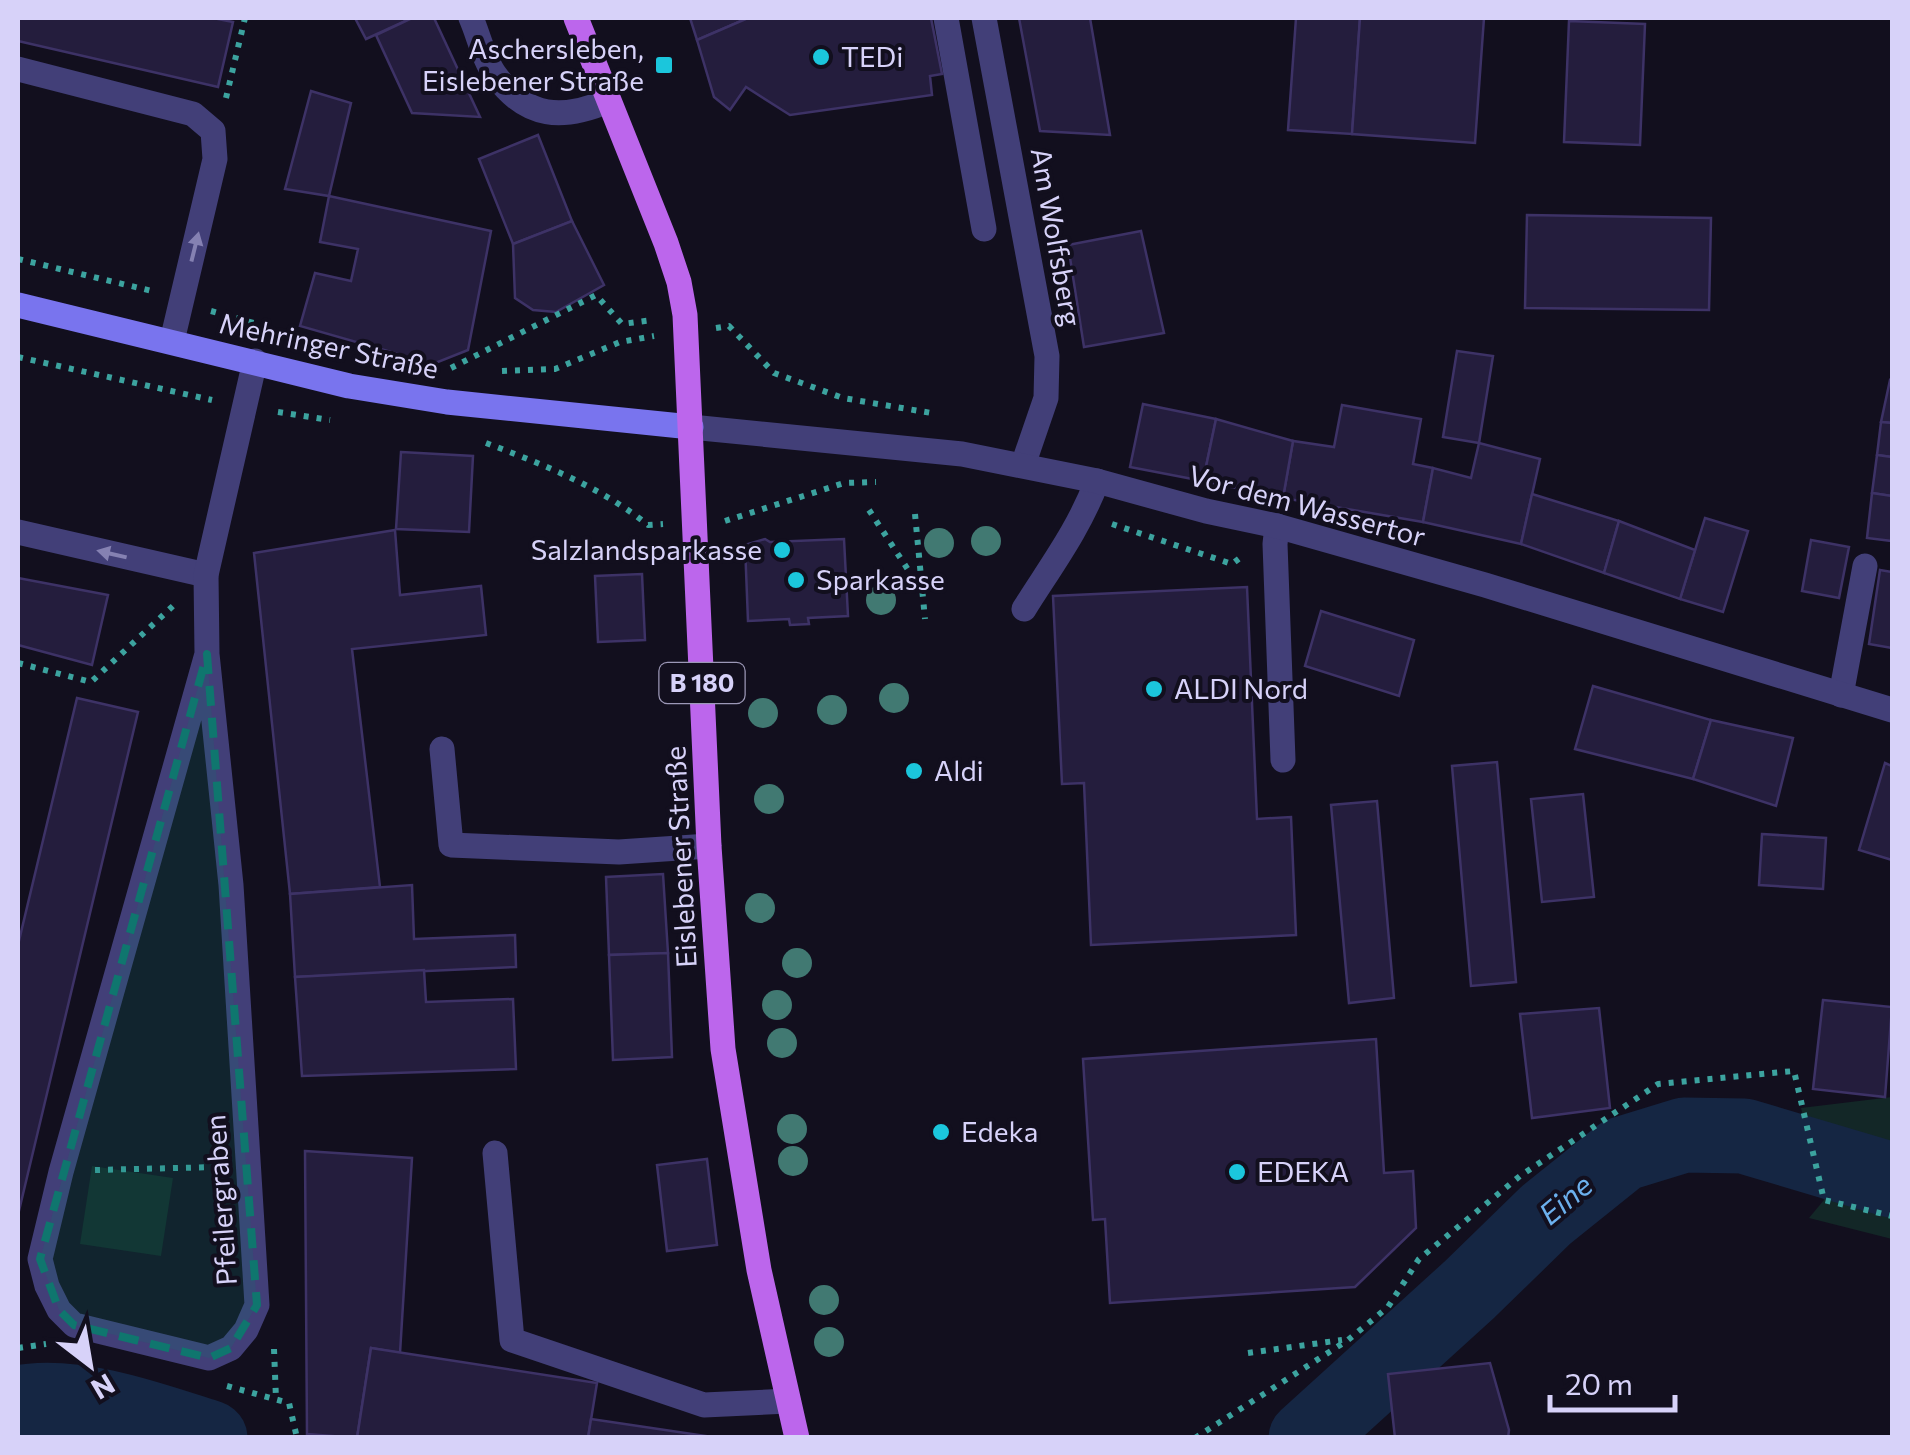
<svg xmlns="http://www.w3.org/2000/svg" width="1910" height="1455" font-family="Commissioner,sans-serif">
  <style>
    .green { fill: #132727 }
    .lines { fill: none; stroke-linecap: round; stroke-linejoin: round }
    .river { stroke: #152643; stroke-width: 75 }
    .building { fill: #241d3d; stroke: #3d3266; stroke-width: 2.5 }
    .path { stroke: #3ca39f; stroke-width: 6; stroke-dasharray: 5 8; stroke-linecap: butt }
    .service { stroke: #423f78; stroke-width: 25 }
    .minor { stroke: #423f78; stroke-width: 25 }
    .secondary { stroke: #7974ee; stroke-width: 25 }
    .primary { stroke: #bc66ec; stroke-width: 25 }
    .tree { fill: #417972 }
    .oneway { fill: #8581b2 }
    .marked { fill: #0f766e; fill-opacity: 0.2; stroke: #0f766e; stroke-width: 8; stroke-dasharray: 20 12; stroke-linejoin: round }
    .poi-dot { fill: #1bc6dc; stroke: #120f1e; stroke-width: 4 }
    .labels { text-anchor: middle; stroke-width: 8; stroke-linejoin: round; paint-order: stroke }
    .shield { fill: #120f1e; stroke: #9c98b7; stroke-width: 2.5 }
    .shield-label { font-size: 25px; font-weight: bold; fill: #d7d2f9 }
    .poi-label { font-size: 28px; fill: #d7d2f9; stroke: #120f1e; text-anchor: start }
    .street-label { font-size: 28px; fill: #d7d2f9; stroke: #120f1e }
    .water-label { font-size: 30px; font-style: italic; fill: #6cb0ed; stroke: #120f1e }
  </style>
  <rect width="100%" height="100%" fill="#120f1e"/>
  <g class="green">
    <path d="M1892 1097V1239L1809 1218 1824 1200 1801 1108Z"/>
    <path d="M92 1166 173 1178 161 1256 80 1244Z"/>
    <path d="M39 1371 208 1437H18V1374Z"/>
  </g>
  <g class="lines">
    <g class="river">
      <path d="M18 1403C75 1391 154 1420 210 1438"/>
      <path d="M1306 1438 1469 1290 1546 1215 1622 1154 1684 1135 1744 1136 1892 1180"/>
    </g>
  </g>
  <g class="building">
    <path d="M18 18H213L233 22 218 87 18 41Z"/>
    <path d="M355 18H412L366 39Z"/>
    <path d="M412 18H434L480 117 412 113 376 35Z"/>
    <path d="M690 18H748L697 40Z"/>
    <path d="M748 18H931L942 74 930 76 932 95 790 115 746 87 730 110 714 97 697 40Z"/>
    <path d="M1019 18H1090L1110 135 1040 131Z"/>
    <path d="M1296 18H1360L1352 134 1288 130Z"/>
    <path d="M1360 18H1484L1475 143 1352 134Z"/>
    <path d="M1569 21 1645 24 1640 145 1564 142Z"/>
    <path d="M311 91 351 103 329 196 285 189Z"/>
    <path d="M538 135 572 221 513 244 479 159Z"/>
    <path d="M329 196 491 231 468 350 433 364 300 326 315 273 351 281 358 249 320 242Z"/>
    <path d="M1527 215 1711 218 1709 310 1525 308Z"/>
    <path d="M572 221 604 285 556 312 533 310 515 298 513 244Z"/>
    <path d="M1141 231 1164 333 1084 347 1068 245Z"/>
    <path d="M1457 351 1493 356 1479 443 1443 437Z"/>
    <path d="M1890 380 1892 381V423L1881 422Z"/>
    <path d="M1143 404 1216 419 1203 481 1130 467Z"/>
    <path d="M1342 405 1421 419 1413 464 1433 468 1423 522 1283 498 1293 441 1334 447Z"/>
    <path d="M1216 419 1293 441 1283 498 1203 481Z"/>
    <path d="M1881 422 1892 423V457L1877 455Z"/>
    <path d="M1479 443 1540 459 1521 544 1423 522 1433 468 1471 478Z"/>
    <path d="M401 452 473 456 469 532 396 529Z"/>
    <path d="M1877 455 1892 457V496L1872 493Z"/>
    <path d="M1872 493 1892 496V541L1867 538Z"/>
    <path d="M1532 494 1619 521 1604 573 1521 544Z"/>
    <path d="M1705 518 1748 531 1723 612 1680 599Z"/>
    <path d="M1619 521 1695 550 1680 599 1604 573Z"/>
    <path d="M395 530 400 595 481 586 486 635 352 649 380 887 290 894 254 553Z"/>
    <path d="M765 539 770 542 844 539 848 616 808 618 809 624 790 625 789 619 748 621 745 545Z"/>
    <path d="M1811 540 1849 547 1839 598 1802 591Z"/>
    <path d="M1880 570 1892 572V648L1869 644Z"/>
    <path d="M642 574 645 640 598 642 595 576Z"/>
    <path d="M18 578 108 595 92 665 18 645Z"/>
    <path d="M1247 587 1257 819 1291 817 1296 935 1091 945 1084 783 1062 784 1053 596Z"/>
    <path d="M1321 611 1414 640 1399 696 1305 666Z"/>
    <path d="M1593 686 1711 720 1693 779 1575 749Z"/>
    <path d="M77 698 138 712 18 1215V945Z"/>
    <path d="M1711 720 1793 738 1776 806 1693 779Z"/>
    <path d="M1497 762 1516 982 1471 986 1452 766Z"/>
    <path d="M1885 763 1892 766V860L1859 850Z"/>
    <path d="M1583 794 1594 897 1542 902 1531 799Z"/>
    <path d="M1377 801 1394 998 1349 1003 1331 805Z"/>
    <path d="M1762 834 1826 838 1823 889 1759 885Z"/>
    <path d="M663 874 668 953 609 955 606 877Z"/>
    <path d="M412 885 414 939 515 935 516 967 295 977 290 894Z"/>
    <path d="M668 953 672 1057 613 1060 609 955Z"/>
    <path d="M424 970 426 1002 513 999 516 1069 302 1076 295 977Z"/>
    <path d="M1823 1000 1892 1007 1885 1097 1813 1089Z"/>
    <path d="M1599 1008 1610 1108 1532 1118 1520 1014Z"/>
    <path d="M1376 1039 1384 1173 1413 1171 1416 1228 1355 1287 1110 1303 1105 1219 1093 1220 1083 1059Z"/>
    <path d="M305 1151 412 1158 400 1353 371 1348 357 1438 307 1434Z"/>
    <path d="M707 1159 717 1245 667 1251 657 1165Z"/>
    <path d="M371 1348 597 1383 588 1438H357Z"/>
    <path d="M1490 1363 1509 1430 1508 1438H1395L1388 1374Z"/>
    <path d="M591 1419 719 1438H588Z"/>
  </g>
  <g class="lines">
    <g class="path">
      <path d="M226 98 245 18"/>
      <path d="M18 259 152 291"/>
      <path d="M211 311 261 325"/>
      <path d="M716 328 729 326 774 373 843 398 937 414"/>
      <path d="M18 357 212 400"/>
      <path d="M451 368 596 295 622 324 653 320"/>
      <path d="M502 371 555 369 620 342 654 336"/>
      <path d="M278 412 330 420"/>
      <path d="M486 443C542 464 601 487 648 525L663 524"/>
      <path d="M869 510 920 588"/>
      <path d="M915 514 925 619"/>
      <path d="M725 521 844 483 876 482"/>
      <path d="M1112 524 1232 564 1241 557"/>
      <path d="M18 663 91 682 174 605"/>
      <path d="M95 1170 218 1167"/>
      <path d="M18 1348 46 1344"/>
      <path d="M274 1349 276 1399"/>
      <path d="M1248 1353 1342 1340"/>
      <path d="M227 1386 289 1403 297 1438"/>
      <path d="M1195 1438 1348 1340 1388 1307 1419 1259 1520 1176 1658 1084 1794 1071 1824 1200 1892 1216"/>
    </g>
    <g class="service">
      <path d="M946 18 984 229"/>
      <path d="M1277 526 1275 544 1283 760"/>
      <path d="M1024 609C1051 566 1079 529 1097 481"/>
      <path d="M1841 695 1865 566"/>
      <path d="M442 749 451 845 619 852 709 846"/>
      <path d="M495 1153 512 1340 704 1405 788 1401"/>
    </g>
    <g class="minor">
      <path d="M471 18C479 36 484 61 496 76 527 119 563 120 608 101"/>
      <path d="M984 18 1047 356 1046 398 1023 465"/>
      <path d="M18 69 193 114 213 131 215 159 172 341"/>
      <path d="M691 427 962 454 1097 481 1206 511 1277 526 1485 585 1892 710"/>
      <path d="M18 532 206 575"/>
      <path d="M207 654 231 885 257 1305 246 1330 231 1348 209 1358 74 1325 59 1310 47 1286 40 1259 61 1172 207 654 206 575 255 361"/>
    </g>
    <path class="secondary" d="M18 305 349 386 447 402 691 427"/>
    <path class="primary" d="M576 18 666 243 679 282 685 315 709 846 723 1049 759 1270 797 1438"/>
  </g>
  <g class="tree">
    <circle cx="986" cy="541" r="15"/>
    <circle cx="939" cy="543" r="15"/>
    <circle cx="881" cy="600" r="15"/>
    <circle cx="894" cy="698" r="15"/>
    <circle cx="832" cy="710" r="15"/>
    <circle cx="763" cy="713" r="15"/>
    <circle cx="769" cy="799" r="15"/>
    <circle cx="760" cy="908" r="15"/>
    <circle cx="797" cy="963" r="15"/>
    <circle cx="777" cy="1005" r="15"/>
    <circle cx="782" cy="1043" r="15"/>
    <circle cx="792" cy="1129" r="15"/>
    <circle cx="793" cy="1161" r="15"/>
    <circle cx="824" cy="1300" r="15"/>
    <circle cx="829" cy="1342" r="15"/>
  </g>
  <defs><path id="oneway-solid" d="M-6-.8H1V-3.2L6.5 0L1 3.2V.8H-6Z" transform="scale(2.5)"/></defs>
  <g class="oneway">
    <use href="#oneway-solid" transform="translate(195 247) rotate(-76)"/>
    <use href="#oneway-solid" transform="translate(112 554) rotate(-167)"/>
  </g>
  <path class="marked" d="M207 654 257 1305 231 1348 209 1358 74 1325 59 1310 40 1259Z"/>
  <g class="poi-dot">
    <circle cx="821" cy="57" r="10"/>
    <rect x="654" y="55" width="20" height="20" rx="5"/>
    <circle cx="782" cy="550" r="10"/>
    <circle cx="796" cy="580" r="10"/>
    <circle cx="1154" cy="689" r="10"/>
    <circle cx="914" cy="771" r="10"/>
    <circle cx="941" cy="1132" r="10"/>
    <circle cx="1237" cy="1172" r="10"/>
  </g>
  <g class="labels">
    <rect class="shield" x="659.5" y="663" width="85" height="40" rx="8"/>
    <g class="shield-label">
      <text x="702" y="692">B 180</text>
    </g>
    <g class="poi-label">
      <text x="644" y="59" text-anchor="end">Aschersleben,<tspan x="644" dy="32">Eislebener Straße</tspan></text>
      <text x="841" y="67">TEDi</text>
      <text x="762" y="560" text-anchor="end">Salzlandsparkasse</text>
      <text x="816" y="590">Sparkasse</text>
      <text x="1174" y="699">ALDI Nord</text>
      <text x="934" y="781">Aldi</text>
      <text x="961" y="1142">Edeka</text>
      <text x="1257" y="1182">EDEKA</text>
    </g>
    <g class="street-label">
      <text transform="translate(1056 237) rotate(80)" y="10">Am Wolfsberg</text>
      <text transform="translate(329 346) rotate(12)" y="10">Mehringer Straße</text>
      <text transform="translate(1307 506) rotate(15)" y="10">Vor dem Wassertor</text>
      <text transform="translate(681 857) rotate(-93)" y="10">Eislebener Straße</text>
      <text transform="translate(221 1200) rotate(-94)" y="10">Pfeilergraben</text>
    </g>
    <g class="water-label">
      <text transform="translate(1566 1200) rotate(-40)" y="10">Eine</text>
    </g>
  </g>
  <rect width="1910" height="1455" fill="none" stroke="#d7d2f9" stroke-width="40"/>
  <g transform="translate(90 1365) rotate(149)" stroke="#120f1e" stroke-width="8" paint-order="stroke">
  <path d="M0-8L18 38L0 25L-18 38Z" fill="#d7d2f9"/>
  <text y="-15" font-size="28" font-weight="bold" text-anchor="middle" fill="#d7d2f9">N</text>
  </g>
  <path d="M1550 1395v15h125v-15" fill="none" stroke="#d7d2f9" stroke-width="5"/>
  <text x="1565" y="1395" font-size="30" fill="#d7d2f9" stroke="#120f1e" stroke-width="8" paint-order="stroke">20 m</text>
</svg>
